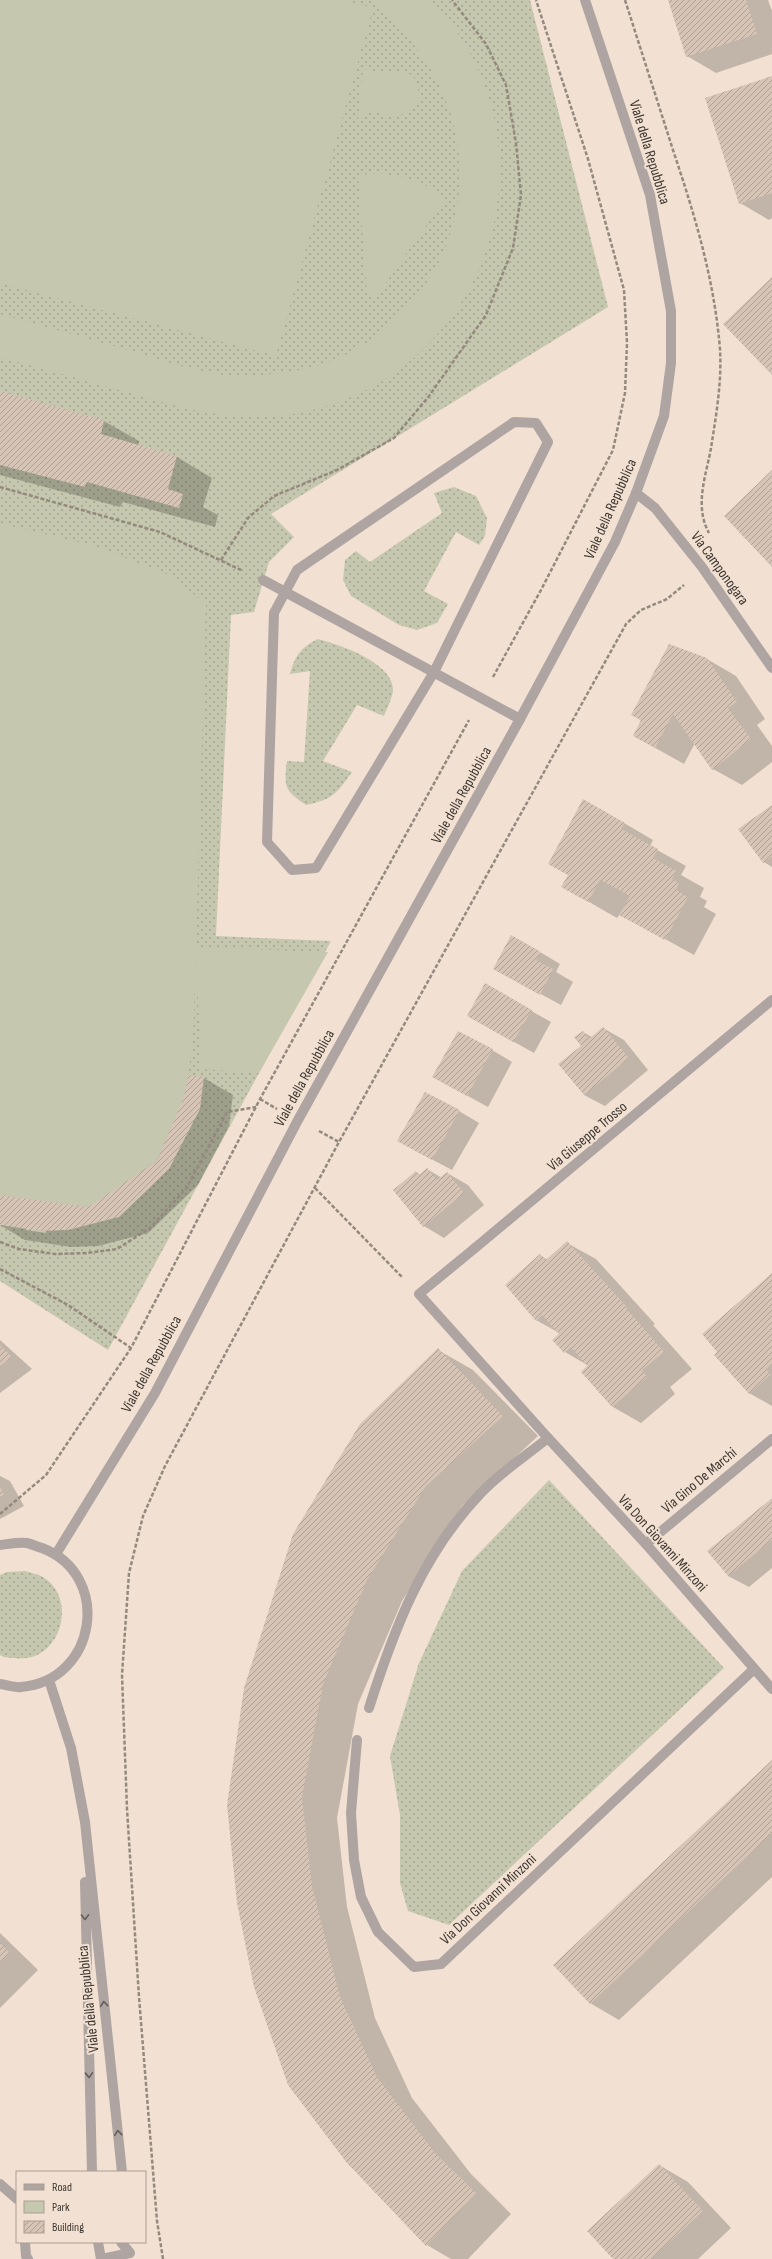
<svg xmlns="http://www.w3.org/2000/svg" width="772" height="2259" font-family="'Sofia Sans Condensed',sans-serif">
  <style>
    .green { fill: url(#green-dots) }
    .pitch { fill: #c5c7ae }
    .shadow { fill: #0003; fill-rule: evenodd }
    .building { fill: url(#building-hatch) }
    .lines { fill: none; stroke-linecap: round; stroke-linejoin: round }
    .path { stroke: #94897e; stroke-width: 2.5; stroke-dasharray: 4 2; stroke-linecap: butt }
    .service { stroke: #aea4a1; stroke-width: 10 }
    .pedestrian { stroke: #aea4a1; stroke-width: 10 }
    .minor { stroke: #aea4a1; stroke-width: 10 }
    .oneway { stroke: #655d58 }
    .labels { text-anchor: middle; stroke-width: 4; stroke-linejoin: round; paint-order: stroke }
    .street-label { font-size: 15px; fill: #3e3731; stroke: #f2e1d2 }
  </style>
  <defs>
    <pattern id="green-dots" width="8" height="8" patternUnits="userSpaceOnUse"><rect width="8" height="8" fill="#c5c7ae"/><path d="M2 2h.1M6 6h.1" fill="none" stroke="#a1a28e" stroke-width="1.8" stroke-linecap="round"/></pattern>
    <pattern id="building-hatch" width="6" height="6" patternUnits="userSpaceOnUse"><rect width="6" height="6" fill="#d6c4b7"/><path d="M-1 1l2-2M0 6l6-6M5 7l2-2" fill="none" stroke="#afa095"/></pattern>
  </defs>
  <rect width="100%" height="100%" fill="#f2e1d2"/>
  <g class="green">
    <path d="M0 0H530L608 307 271 514 294 537 269 562 254 612 231 615 216 936 331 941 108 1350 0 1281Z"/>
    <path d="M454 487 476 496 487 518 485 536 479 545 456 532 424 591 448 604 437 623 417 630 399 625 351 596 343 580 345 560 356 551 370 562 442 513 434 493Z"/>
    <path d="M318 639C340 645 392 662 393 689 393 697 387 708 384 716L357 705 323 761 352 772C336 794 334 799 306 805 284 790 284 787 287 761L304 762 310 671 290 674C295 656 301 647 318 639Z"/>
    <path d="M549 1480 724 1668 449 1925 408 1911 400 1883V1815L390 1756 419 1663 462 1571Z"/>
    <path d="M25 1571C31 1573 38 1574 43 1577 80 1600 59 1665 15 1658 10 1658 4 1658 0 1655V1575L7 1572Z"/>
  </g>
  <g class="pitch">
    <path d="M0 0H343L373 8 276 356 0 283Z"/>
    <path d="M369 0H431C570 146 486 387 287 415 230 423 180 407 126 392 84 380 42 369 0 357V314C40 325 81 337 121 348 152 357 182 368 213 373 239 378 273 375 299 370 331 365 362 348 387 327 482 246 483 111 395 24 387 16 379 7 369 0Z"/>
    <path d="M363 67 372 73 398 71 413 75 418 88 419 98 411 110 396 117 371 112 358 120Z"/>
    <path d="M380 173C406 178 425 181 445 199L376 297 367 295 358 175Z"/>
    <path d="M0 523 98 547 171 576 206 604 196 947 328 952 259 1073 201 1069 196 956 193 1044 184 1097 157 1161 88 1207 0 1195Z"/>
  </g>
  <g class="shadow">
    <path d="M669 0H768L772 11V54L716 73 687 56Z"/>
    <path d="M772 77V218L769 220 740 203Z"/>
    <path d="M0 392 104 421 139 441 138 446 177 457 212 478 203 507 218 515 215 527 123 502 120 507 0 475Z"/>
    <path d="M707 659 736 676 765 719 757 725 772 746V762L742 785 713 769 695 743 684 764 634 736 642 721 632 715Z"/>
    <path d="M772 807V867L764 862Z"/>
    <path d="M624 823 653 840 650 846 686 866 681 875 704 888 700 897 707 901 704 907 716 914 694 955 620 914 617 918 563 887Z"/>
    <path d="M540 952 560 964 556 972 573 982 561 1005 515 980Z"/>
    <path d="M485 985 551 1022 534 1053 468 1016Z"/>
    <path d="M603 1028 624 1040 648 1070 605 1106 584 1095 582 1046 583 1032 592 1037Z"/>
    <path d="M492 1050 512 1062 488 1107 433 1077Z"/>
    <path d="M189 1076 204 1078 233 1095 229 1126 198 1185 148 1233 98 1246 71 1247 25 1240 0 1225V1202L88 1208 157 1161 185 1097ZM26 1228 46 1231V1233L26 1230Z"/>
    <path d="M459 1111 479 1123 452 1170 418 1152Z"/>
    <path d="M427 1169 442 1178 447 1173 468 1185 484 1205 444 1238 424 1226 416 1172 421 1175Z"/>
    <path d="M567 1243 596 1259 655 1324 653 1325 692 1369 670 1387 675 1394 641 1423 613 1407 582 1372 589 1366 565 1352 561 1334 536 1320 540 1255 548 1260Z"/>
    <path d="M772 1274V1406L749 1393Z"/>
    <path d="M0 1340 32 1369 0 1393Z"/>
    <path d="M438 1350 473 1370 538 1436 462 1506 402 1601 358 1704 337 1818 347 1907 375 2018 412 2098 471 2174 511 2214 468 2259H451L427 2245 238 1902Z"/>
    <path d="M0 1476 10 1481 24 1506 0 1519Z"/>
    <path d="M772 1500V1568L749 1587 728 1576Z"/>
    <path d="M772 1761V1877L619 2020 590 2003Z"/>
    <path d="M0 1933 38 1970 0 2008Z"/>
    <path d="M659 2165 688 2182 731 2228 698 2259H614Z"/>
  </g>
  <g class="building">
    <path d="M668 0H746L757 34 686 57Z"/>
    <path d="M772 76V193L739 204 705 98Z"/>
    <path d="M772 277V375L723 324Z"/>
    <path d="M0 391 104 420 101 434 177 456 168 489 183 494 179 508 87 482 85 487 0 465Z"/>
    <path d="M772 470V567L724 516Z"/>
    <path d="M669 644 707 658 737 702 728 708 751 739 712 770 673 714 655 748 633 736 641 720 631 715Z"/>
    <path d="M583 799 625 823 621 829 658 849 653 858 676 871 672 879 679 883 676 890 688 897 665 940 619 915 630 896 600 880 588 902 561 887 568 875 548 864Z"/>
    <path d="M772 805V857L763 863 738 829Z"/>
    <path d="M511 935 541 952 536 960 553 969 540 995 493 969Z"/>
    <path d="M485 983 532 1010 513 1042 467 1016Z"/>
    <path d="M603 1027 629 1058 584 1095 558 1064 581 1046 574 1037 583 1031 589 1039Z"/>
    <path d="M458 1031 493 1049 467 1096 432 1077Z"/>
    <path d="M188 1075 204 1077 200 1109 169 1169 119 1217 68 1230 41 1231 0 1225V1195L88 1207 157 1161 184 1097Z"/>
    <path d="M425 1092 460 1110 432 1160 397 1141Z"/>
    <path d="M427 1168 437 1180 447 1172 464 1193 423 1227 393 1190 416 1171 419 1175Z"/>
    <path d="M567 1241 627 1307 626 1308 664 1352 642 1370 647 1377 612 1407 581 1372 587 1366 571 1347 564 1353 552 1340 559 1334 542 1315 536 1321 505 1285 540 1254 546 1260Z"/>
    <path d="M772 1273V1363L766 1369 771 1374 749 1394 714 1355 717 1352 702 1334Z"/>
    <path d="M0 1345 12 1357 0 1366Z"/>
    <path d="M438 1348 503 1416 426 1486 367 1580 323 1684 302 1797 312 1886 340 1997 377 2077 435 2153 476 2193 426 2246 347 2163 288 2085 254 1987 237 1903 227 1805 244 1688 293 1534 360 1424Z"/>
    <path d="M0 1487 4 1494 0 1497Z"/>
    <path d="M772 1498V1540L728 1576 707 1551Z"/>
    <path d="M772 1760V1833L590 2004 553 1965Z"/>
    <path d="M0 1943 10 1953 0 1963Z"/>
    <path d="M659 2164 703 2211 651 2259H613L587 2231Z"/>
  </g>
  <g class="lines">
    <g class="path">
      <path d="M625 0C641 50 657 100 673 150 695 216 714 278 720 349 722 382 716 416 711 448 706 476 694 506 709 533"/>
      <path d="M0 487 160 532 241 570"/>
      <path d="M221 560 248 518 274 496 337 470 394 438 429 396 486 315 513 248 521 195 516 143 506 85 486 44 452 0"/>
      <path d="M493 677 541 590 613 450 625 393 627 343 624 290 588 159 536 0"/>
      <path d="M260 1099 277 1109"/>
      <path d="M319 1131 339 1142"/>
      <path d="M315 1188 402 1277"/>
      <path d="M0 1242 19 1249 55 1254 87 1253 117 1249 150 1228 186 1189 227 1112 256 1107"/>
      <path d="M0 1269 68 1305 131 1348"/>
      <path d="M0 1514 46 1475 131 1348 260 1099 469 720"/>
      <path d="M163 2259 157 2221 139 1997 127 1809 122 1675 129 1573 143 1516 165 1466 339 1142 626 624 641 610 667 599 684 585"/>
    </g>
    <g class="service">
      <path d="M514 422 536 423 548 442 434 672 316 868 292 870 267 842 274 613 297 570Z"/>
      <path d="M263 580 520 719"/>
    </g>
    <path class="pedestrian" d="M475 1248 419 1294 548 1438"/>
    <g class="minor">
      <path d="M636 493 655 508 702 567 772 668"/>
      <path d="M475 1248 772 1000"/>
      <path d="M646 1544 772 1439"/>
      <path d="M0 1545C9 1544 19 1542 27 1543 32 1544 37 1547 42 1548 113 1575 97 1681 21 1687 15 1688 7 1685 0 1684"/>
      <path d="M56 1554 155 1393 298 1120 520 719 615 542 636 493 664 416 671 363V311L650 195 585 0"/>
      <path d="M49 1680 71 1748 85 1822 122 2172"/>
      <path d="M369 1708C394 1629 422 1555 480 1494 499 1473 526 1456 548 1438L646 1544 772 1689"/>
      <path d="M357 1740 351 1813 354 1860 361 1897 378 1932 414 1967 441 1964 754 1669"/>
      <path d="M85 1882 92 2172"/>
      <path d="M0 2184 17 2199"/>
      <path d="M25 2242 26 2256 28 2259"/>
      <path d="M98 2242 101 2259"/>
      <path d="M102 2259 130 2253 121 2242"/>
    </g>
  </g>
  <defs><path id="oneway-chevron" d="M-2-3.5L2.5 0L-2 3.5" fill="none" stroke-width="1.6" stroke-linecap="round" stroke-linejoin="round"/></defs>
  <g class="oneway">
    <use href="#oneway-chevron" transform="translate(85 1917) rotate(89)"/>
    <use href="#oneway-chevron" transform="translate(104 2004) rotate(-96)"/>
    <use href="#oneway-chevron" transform="translate(89 2075) rotate(88)"/>
    <use href="#oneway-chevron" transform="translate(118 2133) rotate(-96)"/>
  </g>
  <g class="labels">
    <g class="street-label">
      <text transform="translate(650 152) rotate(73)" y="5">Viale della Repubblica</text>
      <text transform="translate(610 509) rotate(-66)" y="5">Viale della Repubblica</text>
      <text transform="translate(720 568) rotate(54)" y="5">Via Camponogara</text>
      <text transform="translate(461 795) rotate(-61)" y="5">Viale della Repubblica</text>
      <text transform="translate(304 1078) rotate(-61)" y="5">Viale della Repubblica</text>
      <text transform="translate(587 1136) rotate(-40)" y="5">Via Giuseppe Trosso</text>
      <text transform="translate(151 1364) rotate(-61)" y="5">Viale della Repubblica</text>
      <text transform="translate(699 1480) rotate(-40)" y="5">Via Gino De Marchi</text>
      <text transform="translate(663 1543) rotate(48)" y="5">Via Don Giovanni Minzoni</text>
      <text transform="translate(488 1899) rotate(-43)" y="5">Via Don Giovanni Minzoni</text>
      <text transform="translate(88 1999) rotate(-96)" y="5">Viale della Repubblica</text>
    </g>
  </g>
  <rect x="16" y="2171" width="130" height="72" fill="#f2e1d2" stroke="#aa9d92"/>
  <rect x="24" y="2184" width="20" height="6" fill="#aea4a1" stroke="#aa9d92"/>
  <text x="52" y="2191" font-size="12" fill="#3e3731">Road</text>
  <rect x="24" y="2201" width="20" height="12" fill="#c5c7ae" stroke="#aa9d92"/>
  <text x="52" y="2211" font-size="12" fill="#3e3731">Park</text>
  <rect x="24" y="2221" width="20" height="12" fill="url(#building-hatch)" stroke="#aa9d92"/>
  <text x="52" y="2231" font-size="12" fill="#3e3731">Building</text>
</svg>
